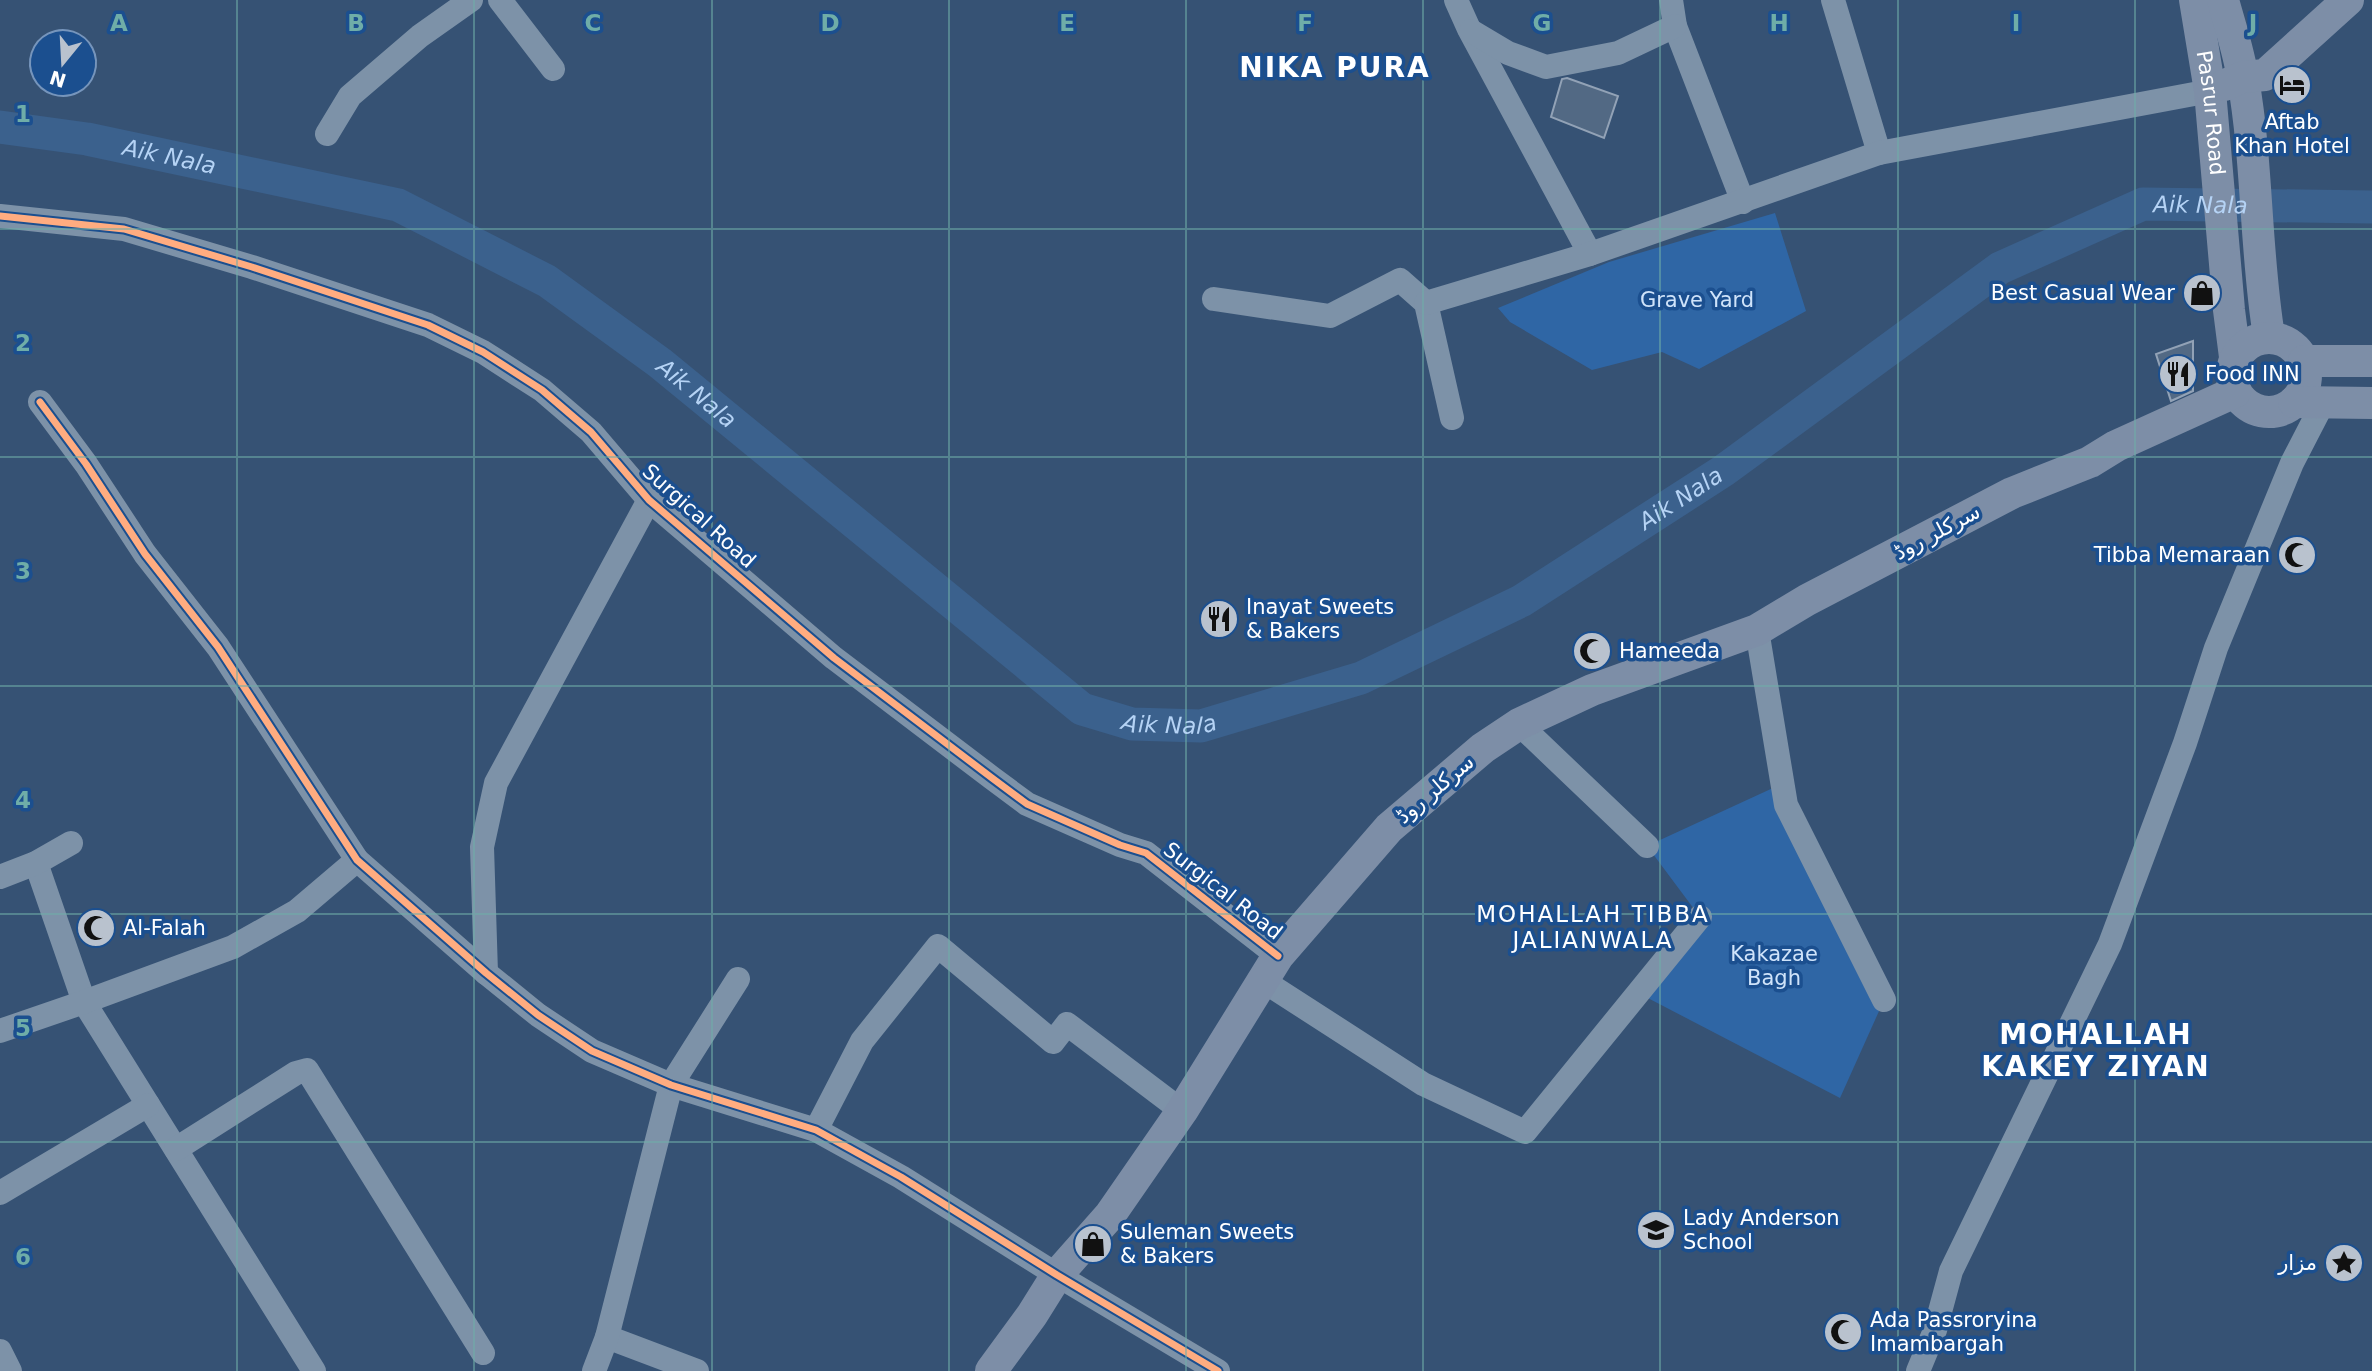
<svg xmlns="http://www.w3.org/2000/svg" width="2372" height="1371" font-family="'DejaVu Sans',Cairo,sans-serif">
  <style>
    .green { fill: #2f66a5 }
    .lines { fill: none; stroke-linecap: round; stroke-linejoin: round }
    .river { stroke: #3b618d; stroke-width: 33 }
    .building { fill: #526984; stroke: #92a2b6; stroke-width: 2 }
    .minor { stroke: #7d92a8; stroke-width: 24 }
    .major { stroke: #7d8ea7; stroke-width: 32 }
    .cycleway-casing { stroke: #1b4f8f; stroke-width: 11 }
    .cycleway { stroke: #ffac80; stroke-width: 7 }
    .grid { fill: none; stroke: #6fada8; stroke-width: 2; stroke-opacity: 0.55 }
    .labels { text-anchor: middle; stroke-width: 7; stroke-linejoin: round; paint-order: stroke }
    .street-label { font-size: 21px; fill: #fff; stroke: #1b4f8f }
    .poi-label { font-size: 21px; fill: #fff; stroke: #1b4f8f; text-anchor: start }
    .park-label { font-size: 21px; fill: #cfe3fa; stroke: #1b4f8f }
    .water-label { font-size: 23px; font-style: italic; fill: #b5d3f5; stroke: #1b4f8f }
    .neighbourhood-label { font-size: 23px; letter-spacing: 2px; fill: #fff; stroke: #1b4f8f }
    .district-label { font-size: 28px; font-weight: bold; letter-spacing: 2px; fill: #fff; stroke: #1b4f8f }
    .grid-label { font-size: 23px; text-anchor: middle; font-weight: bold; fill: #6fada8; stroke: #1b4f8f; stroke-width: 7; stroke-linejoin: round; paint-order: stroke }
  </style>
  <rect width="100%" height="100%" fill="#365274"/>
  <g class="green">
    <path d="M1775 213 1806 311 1699 369 1662 352 1592 370 1510 322 1498 308 1609 262Z"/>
    <path d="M1784 783 1884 1000 1840 1098 1642 995 1700 917 1647 846Z"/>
  </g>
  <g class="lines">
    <path class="river" id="s1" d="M0 127 87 139 398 205 547 281 660 363 1082 709 1132 724 1201 726 1361 678 1521 601 1723 471 2000 268 2143 204 2372 207"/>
  </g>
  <g class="building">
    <path d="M1567 78 1618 96 1604 138 1551 117 1562 79Z"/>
    <path d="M2193 341V391L2171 401 2156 354Z"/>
  </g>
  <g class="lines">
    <g class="minor">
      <path d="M500 0 553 69"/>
      <path d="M1456 0 1469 29 1590 254"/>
      <path d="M1671 0 1675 26 1743 202"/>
      <path d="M1833 0 1879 153"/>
      <path d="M1471 31 1508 53 1546 67 1618 53 1675 26"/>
      <path d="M327 134 350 96 420 36 471 0"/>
      <path d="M0 216 124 229 252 267 428 325 483 352 542 390 591 432 649 500 834 658 992 778 1027 804 1120 845 1146 853 1278 956"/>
      <path d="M1214 299 1330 316 1400 280 1426 303 1452 418"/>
      <path d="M1426 303 1590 254 1879 153 2210 91"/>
      <path d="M40 402 86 464 145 554 218 647 357 860 486 973 538 1015 592 1051 671 1085 816 1130 901 1177 1057 1275 1218 1371"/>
      <path d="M1757 630 1786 805 1884 1000"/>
      <path d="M1519 724 1647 846"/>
      <path d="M36 863 84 1002 314 1371"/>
      <path d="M0 877 36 863 71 843"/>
      <path d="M486 973 482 847 496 783 649 500"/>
      <path d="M1262 980 1423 1084 1525 1132 1700 917"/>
      <path d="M0 1031 84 1002 233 947 297 911 357 860"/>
      <path d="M816 1130 862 1041 938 946 1053 1042 1067 1024 1182 1111"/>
      <path d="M176 1149 296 1073 307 1070 483 1353"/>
      <path d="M0 1193 148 1105"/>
      <path d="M607 1337 697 1371"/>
      <path d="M0 1351 10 1371"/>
      <path d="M594 1371 607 1337 671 1085 738 979"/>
      <path d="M1918 1371 1935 1330 1951 1271 2110 944 2185 743 2216 648 2292 463 2324 401"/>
    </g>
    <g class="major">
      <path id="s2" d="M2195 0 2210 91 2229 310 2235 357"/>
      <path d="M2223 0C2230 26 2239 52 2243 79 2258 164 2255 251 2269 336"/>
      <path d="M2225 85 2243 77 2265 75 2348 0"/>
      <circle cx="2269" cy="375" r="37"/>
      <path d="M2304 361H2372"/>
      <path d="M2294 402 2372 403"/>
      <path d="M991 1371 1032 1315 1057 1275 1110 1215 1182 1111 1278 956 1389 828 1483 748 1519 724 1592 690 1757 630 1807 600 2012 493 2090 462 2116 446 2235 392"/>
    </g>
    <defs>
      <g id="cycleway">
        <path d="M0 216 124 229 252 267 428 325 483 352 542 390 591 432 649 500 834 658 992 778 1027 804 1120 845 1146 853 1278 956"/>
        <path d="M40 402 86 464 145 554 218 647 357 860 486 973 538 1015 592 1051 671 1085 816 1130 901 1177 1057 1275 1218 1371"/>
      </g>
    </defs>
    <use href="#cycleway" class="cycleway-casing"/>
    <use href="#cycleway" class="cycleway"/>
  </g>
  <path class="grid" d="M237 0V1371M474 0V1371M712 0V1371M949 0V1371M1186 0V1371M1423 0V1371M1660 0V1371M1898 0V1371M2135 0V1371M0 229H2372M0 457H2372M0 686H2372M0 914H2372M0 1142H2372"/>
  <defs>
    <symbol id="hotel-disc" viewBox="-11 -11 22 22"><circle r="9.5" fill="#b9c2ce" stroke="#1b4f8f"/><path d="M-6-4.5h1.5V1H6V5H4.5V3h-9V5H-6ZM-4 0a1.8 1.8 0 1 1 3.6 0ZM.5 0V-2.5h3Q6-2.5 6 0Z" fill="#111"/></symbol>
    <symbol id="shop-disc" viewBox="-11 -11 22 22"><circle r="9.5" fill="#b9c2ce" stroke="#1b4f8f"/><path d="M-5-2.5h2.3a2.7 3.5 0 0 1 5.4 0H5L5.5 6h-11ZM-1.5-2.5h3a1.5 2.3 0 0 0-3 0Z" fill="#111"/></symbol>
    <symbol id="restaurant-disc" viewBox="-11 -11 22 22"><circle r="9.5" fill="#b9c2ce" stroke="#1b4f8f"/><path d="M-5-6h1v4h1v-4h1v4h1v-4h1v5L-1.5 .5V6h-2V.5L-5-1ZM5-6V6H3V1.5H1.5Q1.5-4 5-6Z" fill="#111"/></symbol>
    <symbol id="mosque-disc" viewBox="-11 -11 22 22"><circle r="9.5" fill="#b9c2ce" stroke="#1b4f8f"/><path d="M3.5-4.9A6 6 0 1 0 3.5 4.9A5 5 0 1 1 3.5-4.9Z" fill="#111"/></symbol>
    <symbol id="school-disc" viewBox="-11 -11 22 22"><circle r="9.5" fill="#b9c2ce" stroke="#1b4f8f"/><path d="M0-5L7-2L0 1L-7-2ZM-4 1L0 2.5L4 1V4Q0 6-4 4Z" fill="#111"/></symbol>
    <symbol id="sight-disc" viewBox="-11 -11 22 22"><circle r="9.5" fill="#b9c2ce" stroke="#1b4f8f"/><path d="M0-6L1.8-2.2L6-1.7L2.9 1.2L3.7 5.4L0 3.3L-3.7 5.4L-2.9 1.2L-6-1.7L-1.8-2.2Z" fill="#111"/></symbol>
  </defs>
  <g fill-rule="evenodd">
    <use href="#hotel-disc" x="2270" y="63" width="44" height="44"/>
    <use href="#shop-disc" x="2180" y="271" width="44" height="44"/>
    <use href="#restaurant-disc" x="2156" y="352" width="44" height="44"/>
    <use href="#mosque-disc" x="2275" y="533" width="44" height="44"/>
    <use href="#restaurant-disc" x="1197" y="597" width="44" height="44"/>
    <use href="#mosque-disc" x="1570" y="629" width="44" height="44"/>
    <use href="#mosque-disc" x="74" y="906" width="44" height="44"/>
    <use href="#school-disc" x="1634" y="1208" width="44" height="44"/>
    <use href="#shop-disc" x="1071" y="1222" width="44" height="44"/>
    <use href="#sight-disc" x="2322" y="1241" width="44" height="44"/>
    <use href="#mosque-disc" x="1821" y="1310" width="44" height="44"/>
  </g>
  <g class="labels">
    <g class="street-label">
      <text dy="7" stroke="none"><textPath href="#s2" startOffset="114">Pasrur Road</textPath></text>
      <text transform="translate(699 516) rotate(42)" y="7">Surgical Road</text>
      <text transform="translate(1937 532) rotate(-28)" y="7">سرکلر روڈ</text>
      <text transform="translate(1435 789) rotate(-40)" y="7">سرکلر روڈ</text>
      <text transform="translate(1223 891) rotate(38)" y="7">Surgical Road</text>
    </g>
    <g class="poi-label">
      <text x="2292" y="129" text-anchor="middle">Aftab<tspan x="2292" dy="24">Khan Hotel</tspan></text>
      <text x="2175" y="300" text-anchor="end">Best Casual Wear</text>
      <text x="2205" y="381">Food INN</text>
      <text x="2270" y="562" text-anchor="end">Tibba Memaraan</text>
      <text x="1246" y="614">Inayat Sweets<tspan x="1246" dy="24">&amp; Bakers</tspan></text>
      <text x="1619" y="658">Hameeda</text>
      <text x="123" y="935">Al-Falah</text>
      <text x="1683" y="1225">Lady Anderson<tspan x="1683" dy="24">School</tspan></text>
      <text x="1120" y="1239">Suleman Sweets<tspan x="1120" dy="24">&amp; Bakers</tspan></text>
      <text x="2317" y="1270" text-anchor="end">مزار</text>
      <text x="1870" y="1327">Ada Passroryina<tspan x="1870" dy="24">Imambargah</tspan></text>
    </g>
    <g class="park-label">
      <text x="1697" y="307">Grave Yard</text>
      <text x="1774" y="961">Kakazae<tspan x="1774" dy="24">Bagh</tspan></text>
    </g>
    <g class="water-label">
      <text dy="8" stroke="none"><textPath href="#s1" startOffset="172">Aik Nala</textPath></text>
      <text dy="8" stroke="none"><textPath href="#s1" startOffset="2522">Aik Nala</textPath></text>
      <text dy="8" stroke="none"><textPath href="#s1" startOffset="760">Aik Nala</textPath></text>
      <text dy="8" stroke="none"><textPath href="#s1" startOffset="1914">Aik Nala</textPath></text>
      <text dy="8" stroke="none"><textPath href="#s1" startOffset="1348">Aik Nala</textPath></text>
    </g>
    <g class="neighbourhood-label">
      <text x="1593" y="922">MOHALLAH TIBBA<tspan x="1593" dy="26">JALIANWALA</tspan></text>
    </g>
    <g class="district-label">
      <text x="1335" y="77">NIKA PURA</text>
      <text x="2096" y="1044">MOHALLAH<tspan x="2096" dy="32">KAKEY ZIYAN</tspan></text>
    </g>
  </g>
  <g class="grid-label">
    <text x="119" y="31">A</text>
    <text x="356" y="31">B</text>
    <text x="593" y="31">C</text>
    <text x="830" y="31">D</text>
    <text x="1067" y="31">E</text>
    <text x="1305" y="31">F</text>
    <text x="1542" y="31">G</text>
    <text x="1779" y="31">H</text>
    <text x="2016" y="31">I</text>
    <text x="2253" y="31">J</text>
    <text x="23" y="122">1</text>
    <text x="23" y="351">2</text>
    <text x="23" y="579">3</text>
    <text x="23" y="808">4</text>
    <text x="23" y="1036">5</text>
    <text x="23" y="1265">6</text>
  </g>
  <g transform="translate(63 63) rotate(198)"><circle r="33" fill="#1b4f8f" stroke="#7695bc" stroke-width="2"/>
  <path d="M0-5L12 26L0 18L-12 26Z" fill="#b9c2ce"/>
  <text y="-10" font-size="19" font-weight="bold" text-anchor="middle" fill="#ffffff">N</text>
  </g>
</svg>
